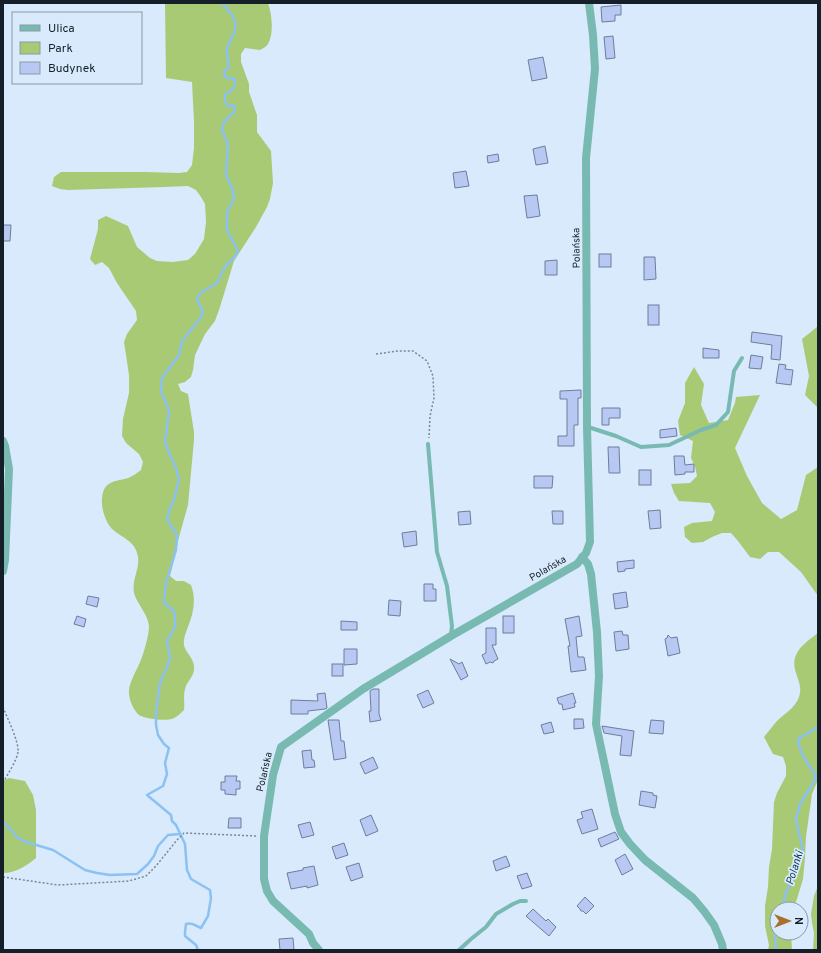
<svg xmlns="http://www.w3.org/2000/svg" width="821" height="953" font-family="Overpass,sans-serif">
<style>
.green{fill:#a9ca74}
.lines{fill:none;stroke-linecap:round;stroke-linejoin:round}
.stream{stroke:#8bc2f3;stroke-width:2.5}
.building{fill:#b7c9f2;stroke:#6f7d9c}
.path{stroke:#798896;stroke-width:1.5;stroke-dasharray:2 2;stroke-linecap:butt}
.service{stroke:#78bab2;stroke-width:4}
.minor{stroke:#78bab2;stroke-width:8}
.labels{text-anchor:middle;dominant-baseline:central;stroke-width:3.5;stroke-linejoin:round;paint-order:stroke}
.street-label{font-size:10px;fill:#141f29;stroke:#d8eafb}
.water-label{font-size:11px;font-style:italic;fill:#103959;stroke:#d8eafb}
</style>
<rect width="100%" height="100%" fill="#d8eafb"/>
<!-- green -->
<g class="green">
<path d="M165,3H268C272,14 274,34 268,44C266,47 263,48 260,50L245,48L241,54V62L249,84V92L257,115V132L271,151L273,183L270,199L267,207L256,227L234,261L220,307L215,321L205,334L195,355L193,370L191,377L185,382L178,384L181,391L188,394L194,432V440L188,505L179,537L174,560L170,576L176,581H184L191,585C196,598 194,611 189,624C187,630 183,638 184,645C185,652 194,658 194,667C195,676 187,681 185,689C183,696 185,703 184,710C180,714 177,717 172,719C165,721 145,719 139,715C134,711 129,700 129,693C128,684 137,670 140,662C144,653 149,635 149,626C148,615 139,606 135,596C130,582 140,570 138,557C136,541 122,538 112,529C105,521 101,508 102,498C104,480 115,482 128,478C133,476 137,473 141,470L143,462L139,454L126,443L122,436L123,419L129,393V375L124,342L127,334L137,320L136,311L117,283L109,268L102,262L95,265L90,259L98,229V220L106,216L128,226L137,247L150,258L157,261L173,262L188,260L195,254L204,239L206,222L205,204L201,197L196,190L188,186L164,187L68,190L60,189L52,186L54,177L61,172H146L179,173L187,172L192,165L194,148V122L192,82L166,78Z"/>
<path d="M818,320V408L805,395L809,376L802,339L817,327Z"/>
<path d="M694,367L704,384L701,405L709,423L728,420L735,403L736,397L760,395L735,448L747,476L762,503L781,519L797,510L806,475L818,467V596L801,572L779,552H768L760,559L750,557L738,541L731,533H722L712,537L703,542L692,543L685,537L684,527L692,523L712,521L715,512L710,503L679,501L674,493L671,484L690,483L697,476L695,466L691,458L693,441L680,435L678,421L685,403V383Z"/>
<path d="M818,633V780L812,794L806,837L805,858L803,879L797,899L793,909H777V933H791L792,950H768L769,945L765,926V906L768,887L769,867L772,849L774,802L777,793L786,776V766L783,757L773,754L764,737C768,732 772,727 776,722C784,714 795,708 799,697C802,688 799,682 796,673C789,653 805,643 818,633Z"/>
<path d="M9,778L25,781L33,795L36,810V858C26,866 16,873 3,873V781Z"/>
<path d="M818,886V950H813L814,933L812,923L811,914L814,896Z"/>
</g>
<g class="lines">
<!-- stream -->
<g class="stream">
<path d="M3,821L17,837L23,841L53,850L85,870L97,873L110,875L137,874L148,864L154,856L158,846L168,835L180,834"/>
<path d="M782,909L786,892L796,873L803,850L796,820L800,804L816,778C814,770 812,770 808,764C802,756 799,749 798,739L818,727"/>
<path d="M198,950L196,945L185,936V932L186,924C193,922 195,926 201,928L208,916L211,898L210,890L191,879L187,870L185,844L176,825L172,821L171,815L147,795L163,786L167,774L165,763L169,748L164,744L158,735L156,725V713L160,683L168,665L170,656L167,641L175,627V615L174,611L164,603L166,583L176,550L177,535L167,519L169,511L174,500L179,479L176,468L169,453L165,441L169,412L168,407L161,392L162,378L179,355L182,341L201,317L203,312L197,299L200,293L216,284L227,264L234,258L238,251L227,230V212L234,199L233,190L226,175L228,144L222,130L224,122L234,112L235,107L233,105L228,106L225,102V94C233,91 235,87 235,79L225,77L224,72L228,68C230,62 226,58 227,50C228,43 233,37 235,30C238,20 228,10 222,3"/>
<path d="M776,950L775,934L777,928"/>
</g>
</g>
<!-- building -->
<g class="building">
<path d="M621,5V15H615V21L602,22L601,7Z"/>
<path d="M613,36L615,58L606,59L604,37Z"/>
<path d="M543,57L547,78L532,81L528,60Z"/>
<path d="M545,146L548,163L536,165L533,149Z"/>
<path d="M498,154L499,161L488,163L487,156Z"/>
<path d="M466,171L469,186L455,188L453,173Z"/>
<path d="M537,195L540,216L527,218L524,196Z"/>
<path d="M3,225H11L10,241H3Z"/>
<rect x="599" y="254" width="12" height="13"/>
<path d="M644,257H655L656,279L644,280Z"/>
<path d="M557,260V275H545V261Z"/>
<rect x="648" y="305" width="11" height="20"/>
<path d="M752,332L782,336L780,360L771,359L772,345L751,342Z"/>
<path d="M703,348L719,350V358H703Z"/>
<path d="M751,355L763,357L761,369L749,368Z"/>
<path d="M779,364L786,365L785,369L793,370L791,385L776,383Z"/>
<path d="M581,390V398H578V425H574V446H558V436H567V399H560V391Z"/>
<path d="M602,408H620V418H609V425H602Z"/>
<path d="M676,428L677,436L660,438V430Z"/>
<path d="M608,447H619L620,473H609Z"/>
<path d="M674,456H684L685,465L694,464V472H685V474L675,475Z"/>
<rect x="639" y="470" width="12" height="15"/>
<path d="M534,476H553L552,488H534Z"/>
<path d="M660,510L661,528L650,529L648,511Z"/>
<path d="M470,511L471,524L459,525L458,512Z"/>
<path d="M552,511H563V524H553Z"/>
<path d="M416,531L417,545L404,547L402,533Z"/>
<path d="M634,560V568L625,569V571L618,572L617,562Z"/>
<path d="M424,584H433V589H436V601H424Z"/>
<path d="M626,592L628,607L615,609L613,594Z"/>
<path d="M88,596L99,598L97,607L86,604Z"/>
<path d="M389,600L401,601L400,616L388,615Z"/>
<path d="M77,616L86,619L84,627L74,624Z"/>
<rect x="503" y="616" width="11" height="17"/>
<path d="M579,616L582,636L576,637L578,657H584L586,670L571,672L568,646H570L565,619Z"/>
<path d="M341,621L357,622V630H341Z"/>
<path d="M486,628H496V645H492L498,659L494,661L493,663L490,662L486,664L482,655L486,653Z"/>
<path d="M622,631L623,635H628L629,649L616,651L614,632Z"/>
<path d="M668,635L671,638L677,637L680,653L668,656L665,639L667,638Z"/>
<path d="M344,649H357V664L344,665Z"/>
<path d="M450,659L459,664L462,662L468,676L461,680Z"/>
<rect x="332" y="664" width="11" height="12"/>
<path d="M373,689H379V714L381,720L370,722L369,711H371L370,691Z"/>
<path d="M428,690L434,703L423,708L417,695Z"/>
<path d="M325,693L327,708L325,709L308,711V714H291V700L318,701L317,694Z"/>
<path d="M573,693L576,703H574L575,707L563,710L562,704H559L557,698Z"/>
<path d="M574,719H583L584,728L574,729Z"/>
<path d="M328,720H339L341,741H344L346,758L334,760Z"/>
<path d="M651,720L664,721L663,734L649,733Z"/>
<path d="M551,722L554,732L544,734L541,725Z"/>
<path d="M602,726L634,731L631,756L620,755L622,736L604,733Z"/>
<path d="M311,750L312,760H314L315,767L304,768L302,751Z"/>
<path d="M373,757L378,768L365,774L360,763Z"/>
<path d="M225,776H237L236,781H240V789H236V795L225,794V790H221V782H225Z"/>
<path d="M641,791L653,793V795L657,796L655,808L639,805Z"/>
<path d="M592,809L598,829L582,834L577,820L583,818L581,812Z"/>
<path d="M371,815L378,831L366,836L360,820Z"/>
<path d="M229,818H241V828H228Z"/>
<path d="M310,822L314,835L302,838L298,825Z"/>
<path d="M615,832L619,839L601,847L598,839Z"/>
<path d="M344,843L348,855L336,859L332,847Z"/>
<path d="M625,854L633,869L622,875L615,860Z"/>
<path d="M506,856L510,866L496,871L493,861Z"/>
<path d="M359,863L363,877L351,881L346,867Z"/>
<path d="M314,866L318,885L307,888V886L291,889L287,873L303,870V868Z"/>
<path d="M527,873L532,886L522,889L517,876Z"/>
<path d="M585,897L594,906L586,914L583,911H581L580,909L577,906Z"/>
<path d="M533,909L546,921L548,919L556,927L549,936L526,916Z"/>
<path d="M293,938L294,950H280L279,939Z"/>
</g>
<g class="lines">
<!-- path -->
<g class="path">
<path d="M376,354L398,351H413L427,361L433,376L434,398L430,416L429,438"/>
<path d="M3,707C7,718 19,741 18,752C17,760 7,775 3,783"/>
<path d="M3,877L58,885L129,881L146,876L156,866L177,840L184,833L257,836"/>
</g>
<!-- service -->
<g class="service">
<path d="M588,427L616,436L641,447L669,445L701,430L716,425L728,412L734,371L742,358"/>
<path d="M428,444L437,552L447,586L452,626L451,635"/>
<path d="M459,950L471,939L486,927L496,914L513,904L520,901H526"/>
</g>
<!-- minor -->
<g class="minor">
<path d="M3,441L5,446L9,469L5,560L3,571"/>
<path d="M582,557L588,564L591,574L597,632L599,676L596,724L615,814L621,832L630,844L645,860L693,898L704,911L714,925L722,944L723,950"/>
<path d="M319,950L313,943L309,934L273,901L267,891L264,879V836L273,775L281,747L363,689L451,636L577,564L586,553L590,542L587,427L586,158L595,69L593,35L589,3"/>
</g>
</g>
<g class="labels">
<!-- street labels -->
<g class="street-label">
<text transform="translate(577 248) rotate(-91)">Polańska</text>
<text transform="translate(548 569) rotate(-30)">Polańska</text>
<text transform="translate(265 772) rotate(-77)">Polańska</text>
</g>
<!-- water labels -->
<g class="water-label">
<text transform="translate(795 868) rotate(-73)">Polanki</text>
</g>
</g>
<!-- border -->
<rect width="821" height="953" fill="none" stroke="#141f29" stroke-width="8"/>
<!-- legend -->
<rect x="12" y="12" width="130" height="72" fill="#d8eafb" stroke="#8a99a7"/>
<rect x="20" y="25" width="20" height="6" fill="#78bab2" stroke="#8a99a7"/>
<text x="48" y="32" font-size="12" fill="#141f29">Ulica</text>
<rect x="20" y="42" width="20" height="12" fill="#a9ca74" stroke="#8a99a7"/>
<text x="48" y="52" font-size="12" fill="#141f29">Park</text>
<rect x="20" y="62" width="20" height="12" fill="#b7c9f2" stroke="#8a99a7"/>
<text x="48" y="72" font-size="12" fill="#141f29">Budynek</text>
<!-- north arrow -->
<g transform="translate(789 921) rotate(90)"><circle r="19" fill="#d8eafb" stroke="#8a99a7"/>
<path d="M0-3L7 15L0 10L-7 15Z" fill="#a86f2e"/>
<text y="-6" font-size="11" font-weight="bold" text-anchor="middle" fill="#141f29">N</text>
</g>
</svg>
